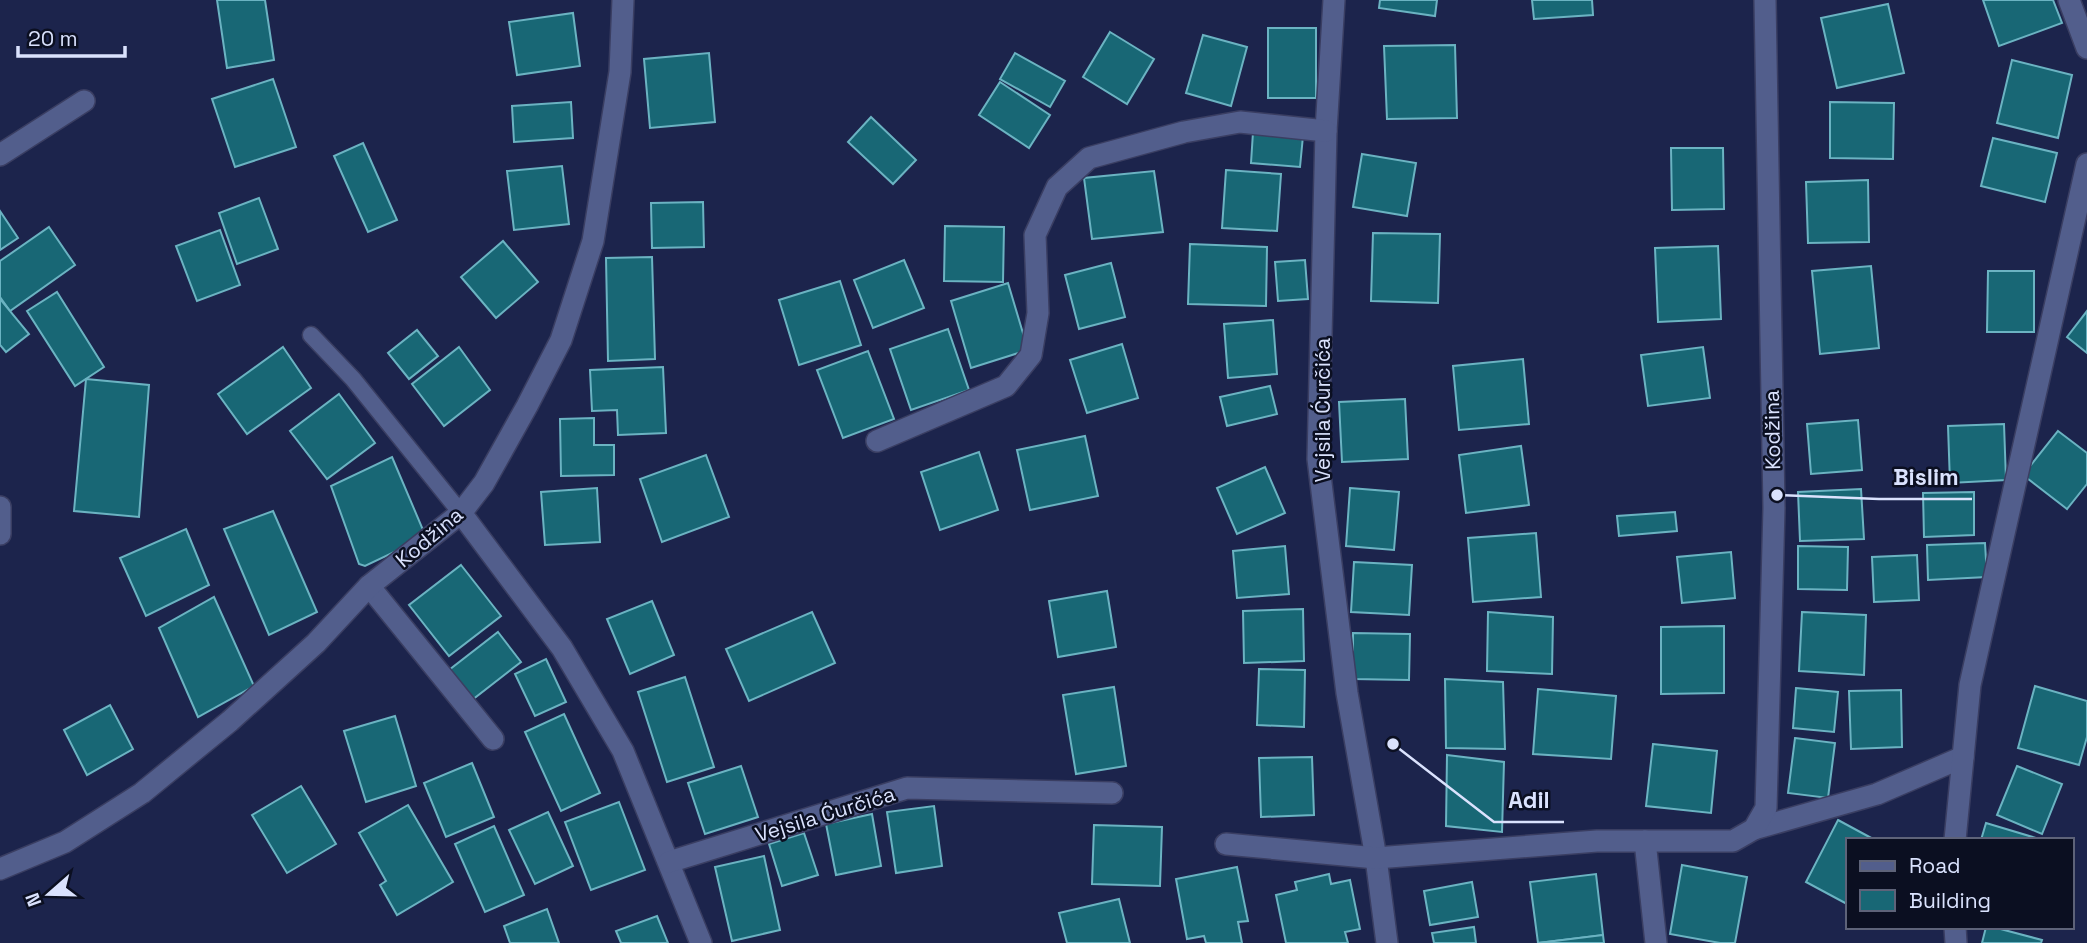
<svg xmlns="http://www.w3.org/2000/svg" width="2087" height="943" font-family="'Space Grotesk',sans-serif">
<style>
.building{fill:#186775;stroke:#6bb3c2;stroke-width:2}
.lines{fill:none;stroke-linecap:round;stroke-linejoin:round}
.service-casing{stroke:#3a3e62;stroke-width:19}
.minor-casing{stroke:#3a3e62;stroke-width:24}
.service{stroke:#525e8c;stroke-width:16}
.minor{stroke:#525e8c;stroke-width:21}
.labels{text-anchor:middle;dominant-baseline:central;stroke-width:5;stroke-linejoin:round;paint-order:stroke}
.street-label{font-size:21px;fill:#dae2fd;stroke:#0b0f21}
.leader{fill:none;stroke:#dae2fd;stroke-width:2.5}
.callout-dot{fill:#dae2fd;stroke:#0b0f21;stroke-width:2.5}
.callout-label{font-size:23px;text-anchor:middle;font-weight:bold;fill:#dae2fd;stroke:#0b0f21;stroke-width:5;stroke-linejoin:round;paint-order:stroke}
</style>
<rect width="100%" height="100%" fill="#1c244c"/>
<!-- building -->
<g class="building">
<path d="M217,0H265L274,60L227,68Z"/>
<path d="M1380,0H1437L1435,16L1379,8Z"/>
<path d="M1532,0H1592L1593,15L1534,19Z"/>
<path d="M1983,0H2053L2062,23L1999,46Z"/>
<path d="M1888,4L1904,73L1837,88L1821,18Z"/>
<path d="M573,13L580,66L517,75L509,22Z"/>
<rect x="1268" y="28" width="48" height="70"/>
<path d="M1110,32L1154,59L1127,104L1083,77Z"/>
<path d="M1203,35L1247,47L1231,106L1186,93Z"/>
<path d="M1455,45L1457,118L1387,119L1384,46Z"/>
<path d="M709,53L715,122L650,128L644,59Z"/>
<path d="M1015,53L1065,81L1050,107L1000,79Z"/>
<path d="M2012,60L2072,75L2058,138L1997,123Z"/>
<path d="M273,79L296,147L235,167L212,99Z"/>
<path d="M1000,82L1050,115L1029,148L979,115Z"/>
<path d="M571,102L573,138L514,142L512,106Z"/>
<path d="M1830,102L1894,103L1893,159L1830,158Z"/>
<path d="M871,117L916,160L893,184L848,142Z"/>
<path d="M1253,132L1303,136L1300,167L1251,163Z"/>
<path d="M1993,138L2057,153L2045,202L1981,186Z"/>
<path d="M363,143L397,220L368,232L334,156Z"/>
<path d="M1671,148H1723L1724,209L1672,210Z"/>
<path d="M1362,154L1416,163L1407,216L1353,207Z"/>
<path d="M562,166L569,224L514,230L507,171Z"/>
<path d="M1226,170L1281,174L1277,231L1222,228Z"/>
<path d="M1154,171L1163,232L1092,239L1084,178Z"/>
<path d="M1868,180L1869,242L1808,243L1806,182Z"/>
<path d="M259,198L278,249L237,264L219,213Z"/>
<path d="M703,202L704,247L652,248L651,203Z"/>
<path d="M0,211L18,238L0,250Z"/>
<path d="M945,226L1004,227L1003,282L944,281Z"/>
<path d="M49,227L75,265L10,311L0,297V261Z"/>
<path d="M220,230L240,285L197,301L176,246Z"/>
<path d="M1373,233L1440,234L1438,303L1371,301Z"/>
<path d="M503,241L538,282L496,318L461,277Z"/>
<path d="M1190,244L1267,247L1266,306L1188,304Z"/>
<path d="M1718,246L1721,319L1658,322L1655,248Z"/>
<path d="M652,257L655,359L608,361L606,258Z"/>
<path d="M904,260L924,308L873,328L854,280Z"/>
<path d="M1305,260L1308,299L1278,301L1275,262Z"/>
<path d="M1111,263L1125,317L1079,329L1065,275Z"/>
<path d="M1871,266L1879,348L1820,354L1812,271Z"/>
<path d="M1988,271H2034V332H1987Z"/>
<path d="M840,281L861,345L799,365L779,300Z"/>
<path d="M1008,283L1028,350L971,368L951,301Z"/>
<path d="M57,292L104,367L75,386L27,311Z"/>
<path d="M0,299L29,334L6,352L0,345Z"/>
<path d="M2087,311V353L2067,337Z"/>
<path d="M1273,320L1277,374L1228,378L1224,324Z"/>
<path d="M948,329L969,390L911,410L890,349Z"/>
<path d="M417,330L438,356L409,379L388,353Z"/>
<path d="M1122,344L1138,398L1087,413L1070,360Z"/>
<path d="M283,347L311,388L247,434L218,394Z"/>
<path d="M459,347L490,390L444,426L412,384Z"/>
<path d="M1703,347L1710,398L1648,406L1641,355Z"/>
<path d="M868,351L894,419L843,438L817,370Z"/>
<path d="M1523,359L1529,424L1459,430L1453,366Z"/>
<path d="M663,367L666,433L618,435L617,410L592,411L590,370Z"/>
<path d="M86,379L149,385L139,517L74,511Z"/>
<path d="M1270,386L1277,414L1227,426L1220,397Z"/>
<path d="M339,394L375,443L327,479L290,431Z"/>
<path d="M1405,399L1408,459L1342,462L1339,402Z"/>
<path d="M594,418V445H614V475L561,476L560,419Z"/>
<path d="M1858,420L1862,470L1811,474L1807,424Z"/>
<path d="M2004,424L2006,480L1950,483L1948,426Z"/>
<path d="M2058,431L2087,453V484L2067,509L2023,475Z"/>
<path d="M1085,436L1098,496L1030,510L1017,450Z"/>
<path d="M1521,446L1529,505L1466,513L1459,455Z"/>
<path d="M979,452L998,510L940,530L921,472Z"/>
<path d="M706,455L729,517L662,542L640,479Z"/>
<path d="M392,457L426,537L365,566L359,564L331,486Z"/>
<path d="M1265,467L1285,513L1237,534L1217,488Z"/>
<path d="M597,488L600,542L545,545L541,492Z"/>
<path d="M1350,488L1399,492L1394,550L1346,546Z"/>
<path d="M1861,489L1864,539L1800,541L1798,492Z"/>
<path d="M1974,492V535L1924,537L1923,493Z"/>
<path d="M273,511L317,612L269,635L224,529Z"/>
<path d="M1675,512L1677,531L1619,536L1617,516Z"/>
<path d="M186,529L209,585L146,616L120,558Z"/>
<path d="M1536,533L1541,597L1473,602L1468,538Z"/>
<path d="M1985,543L1987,577L1928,580L1927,545Z"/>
<path d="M1285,546L1289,594L1237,598L1233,551Z"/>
<path d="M1798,546L1848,547L1847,590L1798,589Z"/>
<path d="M1731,552L1735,598L1682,603L1677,557Z"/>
<path d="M1917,555L1919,600L1874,602L1872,557Z"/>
<path d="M1354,562L1412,565L1409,615L1351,612Z"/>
<path d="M461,565L501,616L449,656L409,605Z"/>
<path d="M1107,591L1116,647L1058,657L1049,601Z"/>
<path d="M214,597L254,686L198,717L159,628Z"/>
<path d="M652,601L674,655L630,674L607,619Z"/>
<path d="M1303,609L1304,661L1244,663L1243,611Z"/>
<path d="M812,612L835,663L749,701L726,649Z"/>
<path d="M1488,612L1553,617L1552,674L1487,671Z"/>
<path d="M1802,612L1866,615L1864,675L1799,671Z"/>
<path d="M1724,626V693L1661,694V627Z"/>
<path d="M498,632L521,662L472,700L449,670Z"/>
<path d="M1353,633L1410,634L1409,680L1353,679Z"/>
<path d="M546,659L566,702L535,716L515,674Z"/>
<path d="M1259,669L1305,670L1304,727L1257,725Z"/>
<path d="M685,677L714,767L667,782L638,692Z"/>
<path d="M1445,679L1503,682L1505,749L1446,748Z"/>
<path d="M2035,686L2087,701V737L2079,765L2018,748Z"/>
<path d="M1114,687L1126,766L1076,774L1063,695Z"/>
<path d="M1796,688L1838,692L1834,732L1793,728Z"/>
<path d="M1538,689L1616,696L1611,759L1533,754Z"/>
<path d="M1901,690L1902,747L1851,749L1849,691Z"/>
<path d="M110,705L133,749L87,775L64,730Z"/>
<path d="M564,714L600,793L561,811L525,732Z"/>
<path d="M395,716L416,786L366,802L344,731Z"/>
<path d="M1795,738L1835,743L1828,798L1788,793Z"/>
<path d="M1653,744L1717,751L1711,813L1646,806Z"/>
<path d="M1447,755L1504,762L1502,832L1446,826Z"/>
<path d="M1312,757L1314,815L1261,817L1259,758Z"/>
<path d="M472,763L494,817L446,837L424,783Z"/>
<path d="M741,766L758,817L705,834L688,783Z"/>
<path d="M2017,766L2062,784L2042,834L1997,815Z"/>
<path d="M301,786L336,844L287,873L252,815Z"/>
<path d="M619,802L645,870L591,890L565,822Z"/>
<path d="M408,805L453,882L397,915L380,885L386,881L359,833Z"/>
<path d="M934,806L942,866L896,873L887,812Z"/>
<path d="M548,812L573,866L535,884L509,830Z"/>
<path d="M872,814L881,866L836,875L826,824Z"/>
<path d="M1838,820L1875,840H1847V904L1806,882Z"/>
<path d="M1986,823L2036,838V840H1981Z"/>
<path d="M1094,825L1162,827L1160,886L1092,884Z"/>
<path d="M494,826L524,895L485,912L455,844Z"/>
<path d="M804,833L818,875L782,886L769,844Z"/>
<path d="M764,856L780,930L732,941L715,867Z"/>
<path d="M1682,865L1747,877L1735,943H1720L1670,934Z"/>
<path d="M1237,867L1248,921L1238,922L1242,943H1206L1204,936L1187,939L1176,879Z"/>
<path d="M1329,874L1331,884L1350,880L1360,929L1345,932L1348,943H1286L1276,895L1297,890L1295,882Z"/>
<path d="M1596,874L1603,935L1538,943L1530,882Z"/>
<path d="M1472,882L1478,917L1430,925L1424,891Z"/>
<path d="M1119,899L1130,943H1067L1059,913Z"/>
<path d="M547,909L559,943H510L504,926Z"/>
<path d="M657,916L668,943H621L616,931Z"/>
<path d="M1474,927L1476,943H1434L1432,933Z"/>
<path d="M1986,927H1993L2042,940L2041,943H1982Z"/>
<path d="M1603,935L1604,943H1538Z"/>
</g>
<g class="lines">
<!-- service casing -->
<g class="service-casing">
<path id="service" d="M311,335L353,379L461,513"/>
</g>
<!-- minor casing -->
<g class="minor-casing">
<g id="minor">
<path d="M1334,0L1326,131L1318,459L1347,693L1376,858L1387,943"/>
<path d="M2069,0L2087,48"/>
<path d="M0,155L84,101"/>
<path d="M877,441L1006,386L1031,355L1038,313L1035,235L1057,187L1089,158L1184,132L1240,122L1326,131"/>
<path d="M0,507V534"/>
<path d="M461,513L562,648L623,751L701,943"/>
<path d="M369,586L493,739"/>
<path d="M1754,829L1877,794L1963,757"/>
<path d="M1955,840L1970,685L2087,164"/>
<path d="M1645,841L1656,943"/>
<path d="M1226,844L1376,858L1597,841H1733L1754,829L1766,808L1774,508L1765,0"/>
<path d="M669,862L907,788L1112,793"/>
<path d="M0,869L65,842L142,793L230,721L316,643L369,586L461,513L484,483L527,406L561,340L593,241L620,72L623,0"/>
<path d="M1955,927L1956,943"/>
</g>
</g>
<!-- service -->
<use href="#service" class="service"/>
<!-- minor -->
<use href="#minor" class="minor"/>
</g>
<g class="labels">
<!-- street labels -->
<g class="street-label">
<text transform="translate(1322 410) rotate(-90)">Vejsila Ćurčića</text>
<text transform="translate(1772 430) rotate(-91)">Kodžina</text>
<text transform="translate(429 537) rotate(-40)">Kodžina</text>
<text transform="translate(825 814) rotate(-17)">Vejsila Ćurčića</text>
</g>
</g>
<!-- callouts -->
<path class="leader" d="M1777 495L1879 499H1972M1393 744L1494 822H1564"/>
<g class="callout-dot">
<circle cx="1777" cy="495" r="7"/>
<circle cx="1393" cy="744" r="7"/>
</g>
<g class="callout-label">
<text x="1926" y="485">Bislim</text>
<text x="1529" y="808">Adil</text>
</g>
<!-- legend -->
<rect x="1846" y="838" width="228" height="91" fill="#0b0f21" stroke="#5e6379" stroke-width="2"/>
<rect x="1860" y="861" width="35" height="10" fill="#525e8c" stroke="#5e6379" stroke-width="2"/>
<text x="1909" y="873" font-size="21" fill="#dae2fd">Road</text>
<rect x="1860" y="890" width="35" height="21" fill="#186775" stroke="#5e6379" stroke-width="2"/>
<text x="1909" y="908" font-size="21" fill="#dae2fd">Building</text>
<!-- north arrow -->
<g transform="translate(49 894) rotate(250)" stroke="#0b0f21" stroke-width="5" paint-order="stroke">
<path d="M0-5L12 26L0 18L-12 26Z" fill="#dae2fd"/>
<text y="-10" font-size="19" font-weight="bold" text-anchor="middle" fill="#dae2fd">N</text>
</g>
<!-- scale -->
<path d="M18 46v10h107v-10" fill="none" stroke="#dae2fd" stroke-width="3.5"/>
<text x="28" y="46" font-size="21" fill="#dae2fd" stroke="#0b0f21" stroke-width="5" paint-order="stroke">20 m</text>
</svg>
